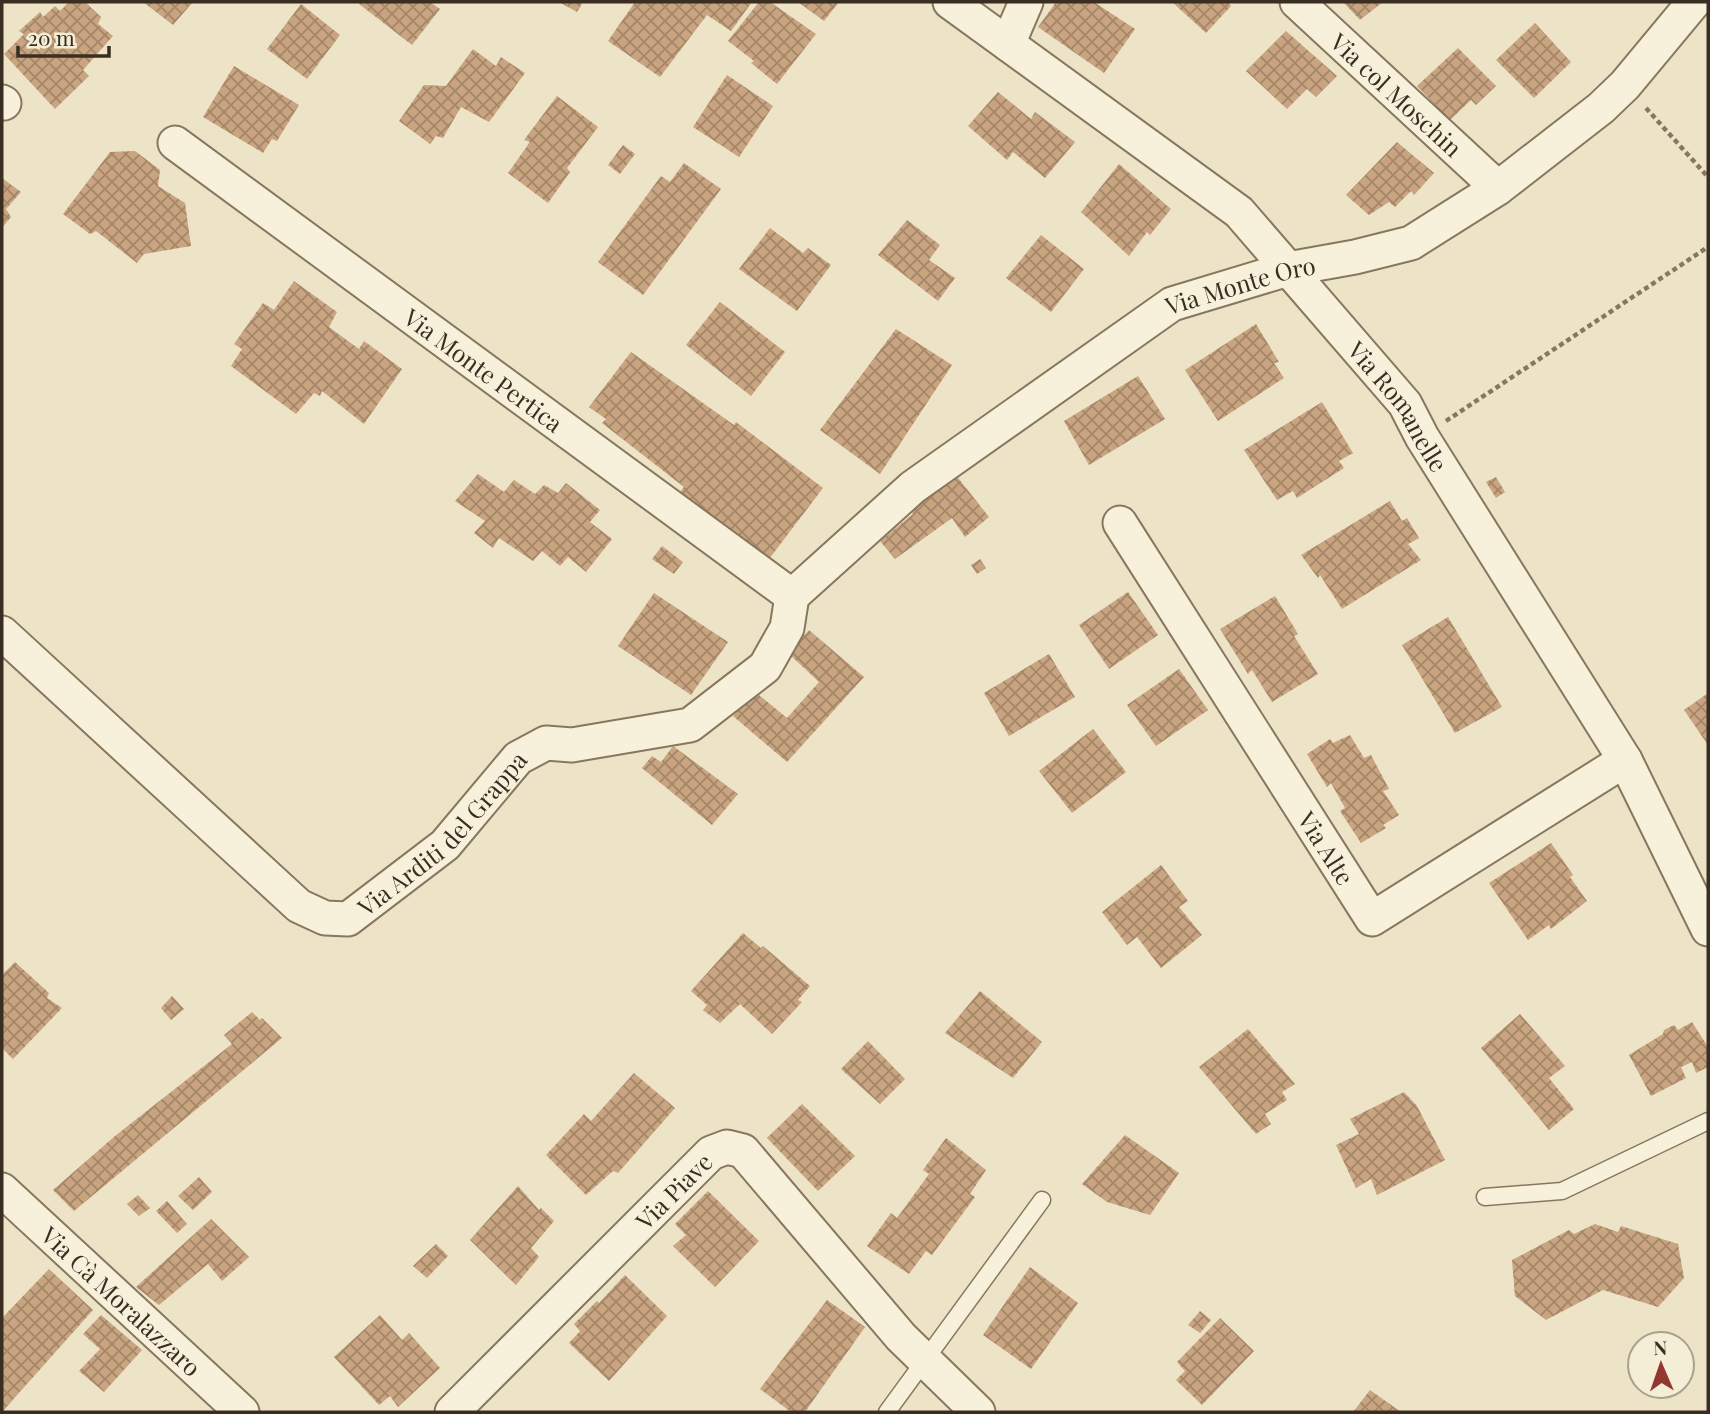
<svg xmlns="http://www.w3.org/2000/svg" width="1710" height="1414" font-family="'Playfair Display',serif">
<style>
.building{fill:url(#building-cross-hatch)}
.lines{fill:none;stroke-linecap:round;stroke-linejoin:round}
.lane-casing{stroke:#88775e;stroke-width:19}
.street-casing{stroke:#88775e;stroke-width:37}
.path{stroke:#88775e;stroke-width:4.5;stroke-dasharray:5 3.5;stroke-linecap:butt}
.lane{stroke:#f7f1db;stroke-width:16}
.street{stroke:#f7f1db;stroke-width:33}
.labels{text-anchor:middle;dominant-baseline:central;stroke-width:6;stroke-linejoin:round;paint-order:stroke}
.street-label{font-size:24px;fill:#392e21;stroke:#f4eed7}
</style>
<defs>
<pattern id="building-cross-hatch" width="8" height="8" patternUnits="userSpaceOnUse" patternTransform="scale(1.75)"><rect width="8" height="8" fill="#c9a480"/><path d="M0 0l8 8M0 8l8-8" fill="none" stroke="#a48668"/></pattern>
</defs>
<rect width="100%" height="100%" fill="#ede4c8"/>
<!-- building -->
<g class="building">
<path d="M69,2H85L101,17L98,24L113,36L83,70L89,76L55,109L4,54L24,34L19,31L40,12L43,17L55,6L60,11Z"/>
<path d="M143,2H193L173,25Z"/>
<path d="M361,2H430L440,9L412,45L359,4Z"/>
<path d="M559,2H583L577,12Z"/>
<path d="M635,2H752L731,31L707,15L660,77L608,41Z"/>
<path d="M759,2H770L816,34L777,84L751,63L754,61L728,41Z"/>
<path d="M798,2H839L824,21Z"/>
<path d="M1056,2H1094L1135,29L1104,73L1038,27Z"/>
<path d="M1172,2H1230L1229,3L1231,6L1206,33Z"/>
<path d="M1343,2H1383L1360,20Z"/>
<path d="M301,4L340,35L307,79L267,49Z"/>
<path d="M1535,23L1571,62L1534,98L1496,60Z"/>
<path d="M1286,31L1337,76L1316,97L1307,89L1287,109L1246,71Z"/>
<path d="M1458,48L1496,86L1476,105L1471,100L1450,120L1417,86Z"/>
<path d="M473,49L496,66L501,57L525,73L489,122L461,107L443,138L436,136L430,144L399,121L424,85L446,86Z"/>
<path d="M234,66L299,105L277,141L272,139L263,153L203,117Z"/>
<path d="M727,75L773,106L739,157L693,127Z"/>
<path d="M998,92L1031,119L1035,112L1075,142L1045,178L1013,152L1007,160L968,126Z"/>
<path d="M557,96L598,127L567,168L570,172L548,203L508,173L530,142L524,140Z"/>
<path d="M1397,142L1434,173L1414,195L1411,191L1395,207L1389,202L1369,215L1346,195Z"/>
<path d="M623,145L635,154L620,174L608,165Z"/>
<path d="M135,151L160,170L158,186L185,203L191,246L144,254L137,263L96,231L90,234L63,214L110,152Z"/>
<path d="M684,163L721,189L643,295L598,262L661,176L670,182Z"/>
<path d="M1119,164L1171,209L1150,235L1147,232L1129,256L1081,212Z"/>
<path d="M2,178L21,192L6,209L11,217L2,228Z"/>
<path d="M907,220L940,245L929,260L955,278L938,301L878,255Z"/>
<path d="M770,228L803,253L808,248L831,265L797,311L739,269Z"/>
<path d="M1041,235L1084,269L1051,312L1006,278Z"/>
<path d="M294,281L337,312L329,327L359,349L364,341L402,369L364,424L322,391L320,396L314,393L296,414L231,366L242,349L234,344L263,303L274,310Z"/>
<path d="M720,302L785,352L751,396L686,345Z"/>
<path d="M1256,324L1279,362L1274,363L1284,378L1218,421L1185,370Z"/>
<path d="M896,329L952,365L880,474L820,430Z"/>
<path d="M631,352L734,425L736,422L823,488L763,567L674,500L684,487L602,423L606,419L589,407Z"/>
<path d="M1138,376L1165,419L1089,465L1064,421Z"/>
<path d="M1322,402L1353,453L1339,461L1344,468L1297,498L1293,491L1277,500L1244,450Z"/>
<path d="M478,474L504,492L514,480L535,494L544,485L558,493L566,483L600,510L590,522L612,539L586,572L568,557L560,566L542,551L533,561L499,538L493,548L474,533L485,521L455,501Z"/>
<path d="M955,474L989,517L965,537L952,518L895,559L880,541L913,514L908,508Z"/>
<path d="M1496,477L1505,492L1496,498L1486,482Z"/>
<path d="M1390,501L1402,521L1407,518L1419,538L1408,544L1421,560L1342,609L1320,575L1318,578L1301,555Z"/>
<path d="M662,546L683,562L674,574L652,559Z"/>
<path d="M980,559L986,568L977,574L971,565Z"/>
<path d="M1128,592L1158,635L1109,669L1079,625Z"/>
<path d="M654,593L728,642L691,695L618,646Z"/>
<path d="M1275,596L1298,634L1294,636L1318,674L1272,702L1252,670L1248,674L1220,629Z"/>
<path d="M1448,617L1502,707L1455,733L1402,645Z"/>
<path d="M809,630L864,677L787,762L733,716L754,691L787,718L819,682L788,653Z"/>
<path d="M1049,654L1075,697L1009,736L984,693Z"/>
<path d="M1179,669L1208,710L1156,746L1127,705Z"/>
<path d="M1708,693V745L1684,710Z"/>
<path d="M1093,729L1126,772L1072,813L1039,771Z"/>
<path d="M1350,735L1364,758L1371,755L1389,789L1383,791L1399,815L1383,825L1386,828L1361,843L1340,811L1345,808L1331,783L1327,787L1307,754L1330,739L1333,743Z"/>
<path d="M673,746L738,794L712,825L642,768L652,756L661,762Z"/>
<path d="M1551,843L1573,875L1570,877L1587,901L1551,929L1549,925L1528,940L1489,883Z"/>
<path d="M1161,865L1188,901L1179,907L1202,935L1161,968L1137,937L1127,945L1102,912Z"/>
<path d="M743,933L761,948L763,946L810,986L798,1000L802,1002L772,1034L740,1004L720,1023L703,1010L707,1005L691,991Z"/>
<path d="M15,962L49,993L47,998L62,1008L13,1059L2,1048V975Z"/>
<path d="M980,991L1042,1042L1013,1078L945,1033Z"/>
<path d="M172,996L184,1009L171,1020L161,1008Z"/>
<path d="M252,1012L260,1020L262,1018L282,1038L74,1211L53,1190L115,1136L232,1044L224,1035Z"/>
<path d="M1520,1014L1565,1066L1549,1078L1574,1109L1549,1130L1481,1048Z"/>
<path d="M1692,1022L1708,1047V1067L1696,1073L1692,1062L1681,1067L1686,1078L1651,1096L1629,1055L1663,1034L1664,1030L1674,1025L1678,1030Z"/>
<path d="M1248,1029L1295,1084L1282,1092L1287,1100L1265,1114L1271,1124L1256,1134L1199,1067Z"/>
<path d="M868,1041L905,1079L880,1104L841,1069Z"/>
<path d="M634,1073L675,1108L618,1173L613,1171L586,1195L546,1155L584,1114L591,1121Z"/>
<path d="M1404,1092L1417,1106L1445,1160L1377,1195L1371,1179L1356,1188L1336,1145L1359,1134L1350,1119Z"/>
<path d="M802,1104L855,1156L818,1191L767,1138Z"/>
<path d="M1125,1135L1179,1173L1150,1215L1107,1202L1082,1184Z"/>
<path d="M946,1138L986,1170L970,1194L975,1197L932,1255L926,1251L909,1274L867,1246L891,1213L897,1218L929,1174L923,1170Z"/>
<path d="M199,1177L212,1192L193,1210L178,1196Z"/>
<path d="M518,1186L539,1210L541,1208L554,1221L531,1248L539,1257L516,1285L470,1240Z"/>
<path d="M708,1191L759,1241L715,1287L673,1246L686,1235L675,1224Z"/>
<path d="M138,1195L150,1208L139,1216L127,1204Z"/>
<path d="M167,1201L187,1224L177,1233L156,1211Z"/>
<path d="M211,1219L249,1257L222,1281L208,1264L159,1305L136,1287Z"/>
<path d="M1595,1224L1618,1232L1621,1226L1678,1244L1684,1278L1658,1307L1603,1290L1546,1320L1515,1296L1512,1260L1569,1230L1574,1234Z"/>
<path d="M436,1244L448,1256L427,1278L413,1266Z"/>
<path d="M1030,1267L1078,1303L1031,1369L983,1335Z"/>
<path d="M49,1269L93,1310L2,1412V1318Z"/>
<path d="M625,1275L667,1316L609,1381L569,1343L580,1331L574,1324L597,1301L599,1303Z"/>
<path d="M827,1300L865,1327L805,1412H791L760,1389Z"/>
<path d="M1200,1311L1211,1320L1200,1333L1188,1325Z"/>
<path d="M101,1315L142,1350L104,1392L79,1371L100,1349L83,1334Z"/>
<path d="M380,1315L402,1340L409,1333L440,1368L398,1407L390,1396L379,1405L334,1357Z"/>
<path d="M1220,1318L1254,1351L1202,1405L1176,1380L1185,1371L1177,1362Z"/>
<path d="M1370,1390L1401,1412H1353Z"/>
</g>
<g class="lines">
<!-- lane casing -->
<g class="lane-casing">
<g id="lane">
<path d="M1485,1197L1562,1191L1708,1121"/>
<path d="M887,1412L1042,1200"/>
</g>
</g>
<!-- street casing -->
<g class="street-casing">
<g id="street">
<path id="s1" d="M950,2L1239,212L1405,404L1422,437L1625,760L1708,929"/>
<path id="s2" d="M1297,2L1498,188"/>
<path d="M1008,44L1026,2"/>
<path d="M2,102L4,103"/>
<path id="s3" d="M175,143L792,596"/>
<path id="s4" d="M1120,523L1372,919L1625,760"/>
<path id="s5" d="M792,596L913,487L1172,304L1288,269L1355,257L1411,243L1498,188L1601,108L1625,85L1694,2"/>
<path id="s6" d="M2,633L299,906L325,918L348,919L445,845L518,758L546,743L572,745L690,725L765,667L787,628L792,596"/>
<path id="s7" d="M2,1190L242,1412"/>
<path id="s8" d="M452,1412L711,1153L727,1147L743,1151L901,1337L978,1412"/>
</g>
</g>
<!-- path -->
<g class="path">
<path d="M1646,108L1708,177"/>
<path d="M1446,421L1708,247"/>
</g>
<!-- lane -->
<use href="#lane" class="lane"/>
<!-- street -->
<use href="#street" class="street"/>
</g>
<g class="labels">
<!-- street labels -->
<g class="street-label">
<text stroke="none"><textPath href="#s2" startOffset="136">Via col Moschin</textPath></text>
<text stroke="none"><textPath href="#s5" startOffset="551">Via Monte Oro</textPath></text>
<text stroke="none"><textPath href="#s3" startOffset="383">Via Monte Pertica</textPath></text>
<text stroke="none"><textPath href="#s1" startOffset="609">Via Romanelle</textPath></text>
<text stroke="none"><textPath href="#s6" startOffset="583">Via Arditi del Grappa</textPath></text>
<text stroke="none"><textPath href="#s4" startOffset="385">Via Alte</textPath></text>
<text stroke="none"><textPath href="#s8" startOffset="313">Via Piave</textPath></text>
<text stroke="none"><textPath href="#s7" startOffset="163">Via Cà Moralazzaro</textPath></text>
</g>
</g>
<!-- border -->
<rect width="1710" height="1414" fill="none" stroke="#392e21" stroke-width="7"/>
<!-- north arrow -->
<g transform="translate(1661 1365) rotate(358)"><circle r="33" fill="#f4eed7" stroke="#a9a18e" stroke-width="2"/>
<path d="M0-5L12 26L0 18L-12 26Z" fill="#943731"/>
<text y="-10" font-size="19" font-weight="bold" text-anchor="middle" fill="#392e21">N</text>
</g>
<!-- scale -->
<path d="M18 46v10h91v-10" fill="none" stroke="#392e21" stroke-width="3.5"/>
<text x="28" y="46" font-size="21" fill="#392e21" stroke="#f4eed7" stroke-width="5" paint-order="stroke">20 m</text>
</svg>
